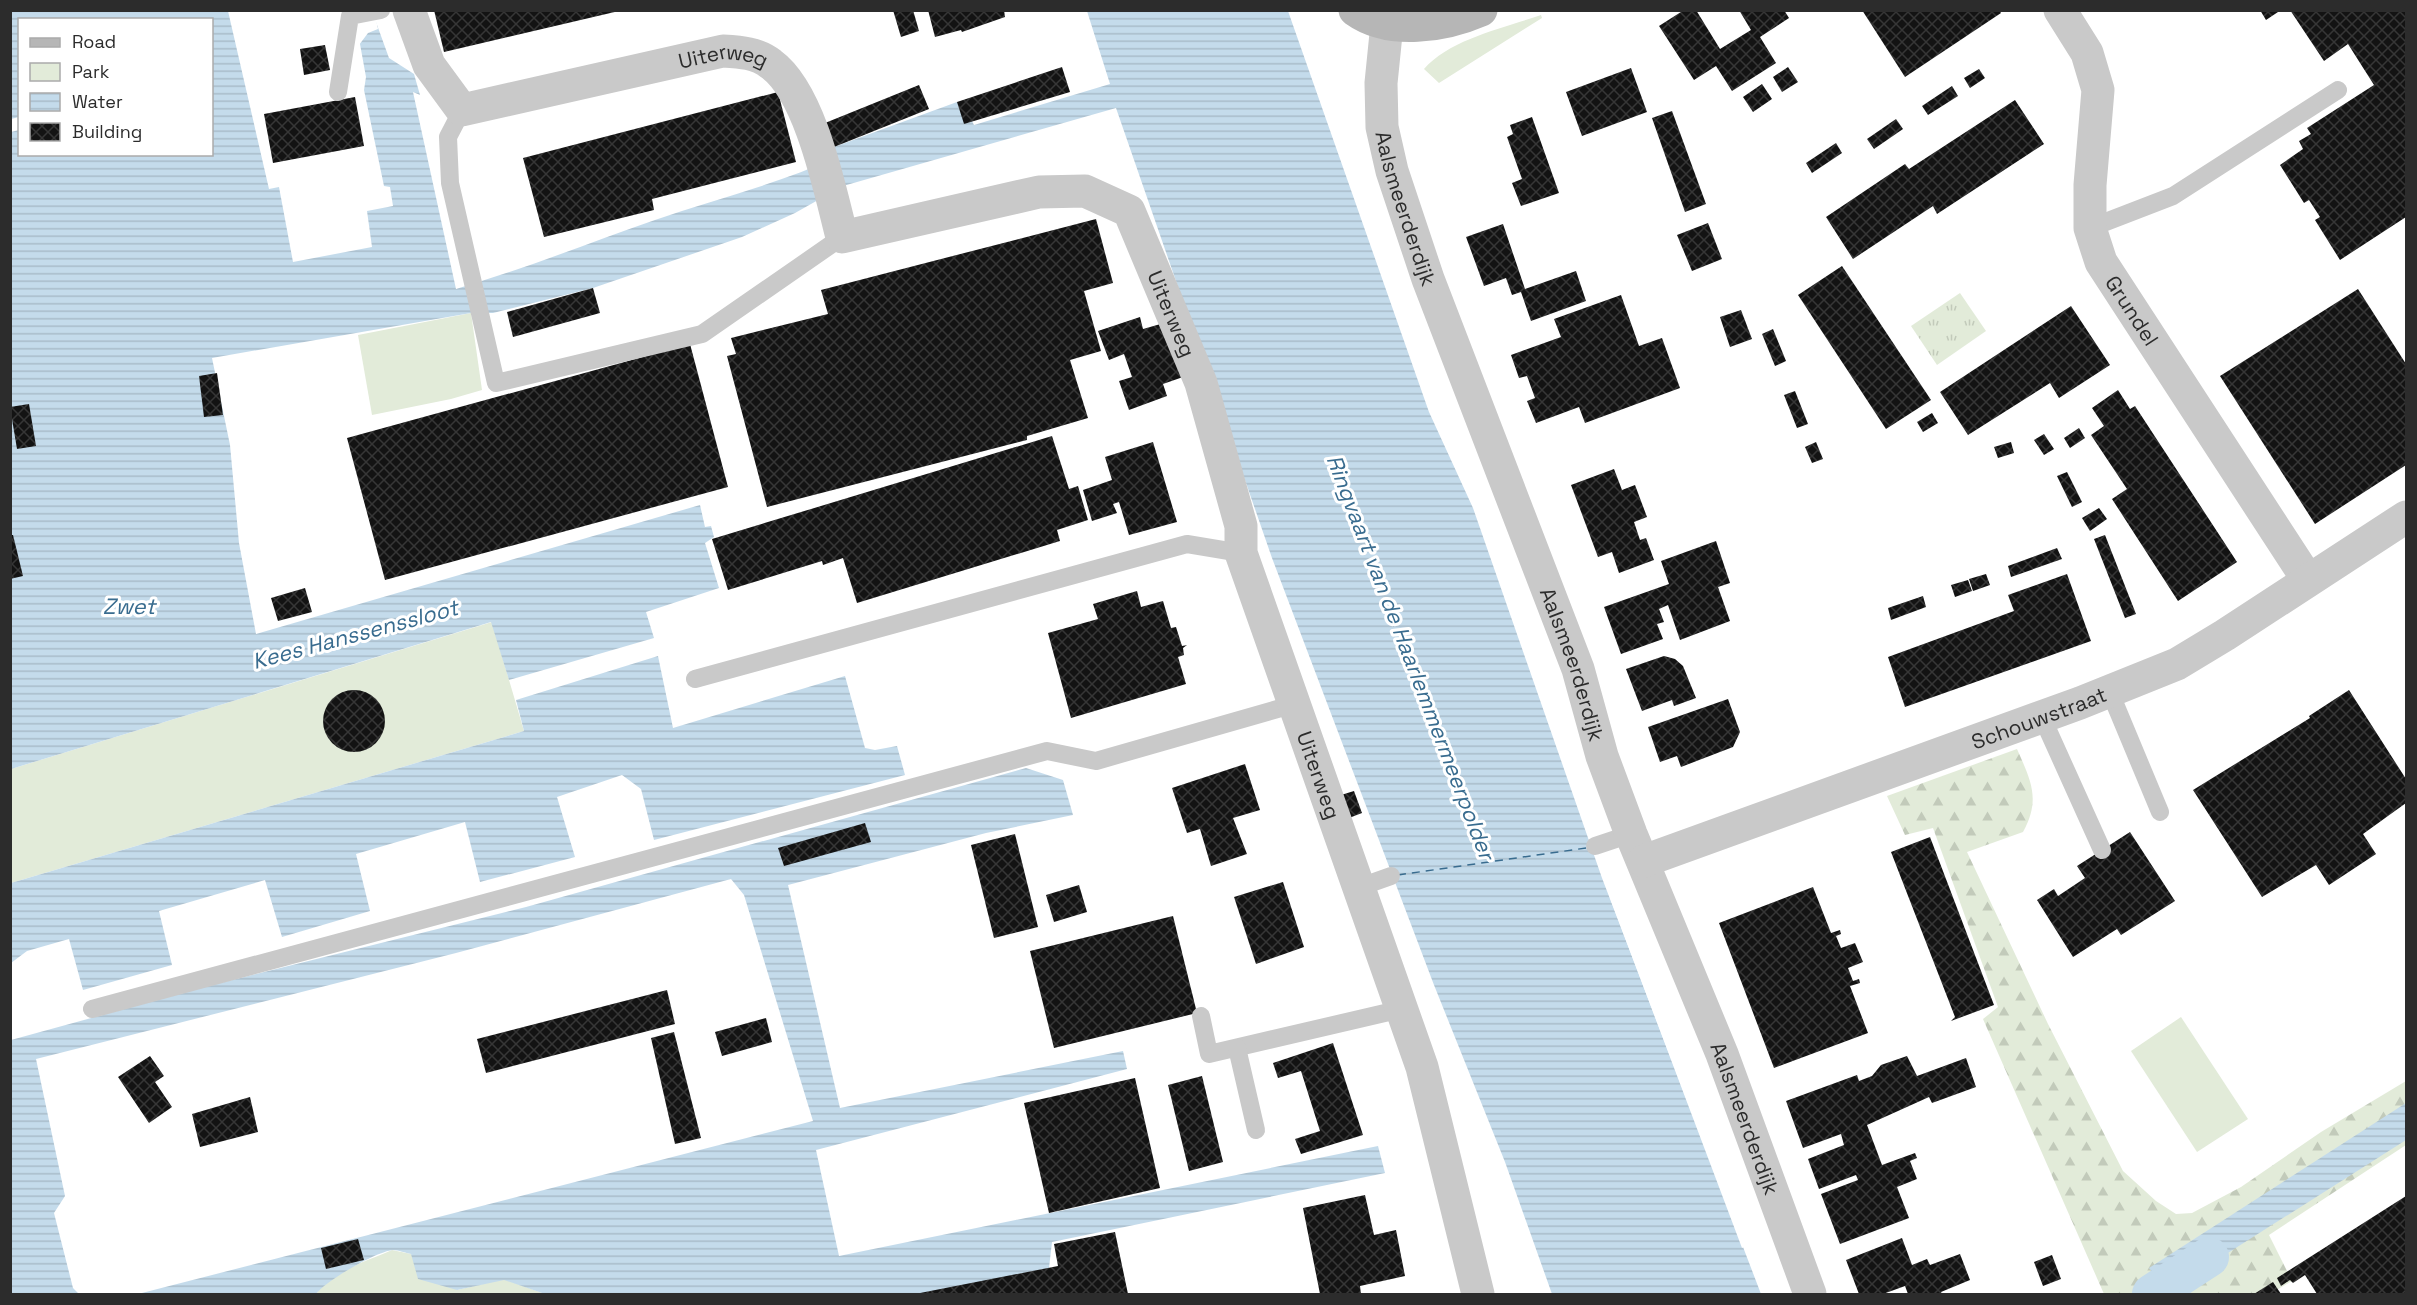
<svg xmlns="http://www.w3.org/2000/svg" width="2417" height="1305" font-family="'Space Grotesk',sans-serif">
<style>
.green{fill:#e2ebd9}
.forest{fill:url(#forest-firs)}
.park{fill:url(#park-tufts)}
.water{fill:url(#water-rules)}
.pier{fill:#fff}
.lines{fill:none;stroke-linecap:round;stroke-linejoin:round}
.canal{stroke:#c4dbeb;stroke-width:40}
.ferry{stroke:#396c8f;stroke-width:1.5;stroke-dasharray:8 6;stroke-linecap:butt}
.building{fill:url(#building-cross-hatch)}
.lane{stroke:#c9c9c9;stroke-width:18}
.street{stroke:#c9c9c9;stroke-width:33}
.secondary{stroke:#b6b6b6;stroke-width:33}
.labels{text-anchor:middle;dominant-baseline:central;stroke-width:6;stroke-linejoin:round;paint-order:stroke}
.street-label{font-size:21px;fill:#2c2c2c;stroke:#fff}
.water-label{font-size:22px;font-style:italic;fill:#396c8f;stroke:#fff}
</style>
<defs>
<pattern id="forest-firs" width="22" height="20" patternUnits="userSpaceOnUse" patternTransform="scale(1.5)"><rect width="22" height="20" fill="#e2ebd9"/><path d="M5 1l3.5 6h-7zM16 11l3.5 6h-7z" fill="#c2caba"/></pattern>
<pattern id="park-tufts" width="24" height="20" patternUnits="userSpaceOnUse" patternTransform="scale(1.5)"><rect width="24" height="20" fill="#e2ebd9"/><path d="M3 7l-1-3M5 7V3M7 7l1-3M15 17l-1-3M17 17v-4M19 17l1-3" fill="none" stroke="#c2caba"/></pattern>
<pattern id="water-rules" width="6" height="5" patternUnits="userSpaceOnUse" patternTransform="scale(1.5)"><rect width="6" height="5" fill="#c4dbeb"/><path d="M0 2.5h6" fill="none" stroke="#a9bcca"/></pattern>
<pattern id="building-cross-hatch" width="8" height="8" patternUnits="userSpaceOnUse" patternTransform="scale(1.5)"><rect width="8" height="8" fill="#131313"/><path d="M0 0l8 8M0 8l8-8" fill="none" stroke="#363636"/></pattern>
</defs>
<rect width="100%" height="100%" fill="#fff"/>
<!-- green -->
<g class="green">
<path d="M1541,15L1542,18L1439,83L1424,69C1450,39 1504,28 1541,15Z"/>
<path d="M471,313L482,390L451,399L372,415L358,335Z"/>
<path d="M492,622L524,731L11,883V769Z"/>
<path d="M2181,1017L2248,1119L2197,1152L2131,1051Z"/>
<path d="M392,1250L411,1254L457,1290L504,1279L545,1294H316C331,1271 368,1261 392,1250Z"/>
</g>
<!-- forest -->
<path class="forest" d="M2017,749C2031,781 2041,799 2023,832L1967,852L2048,1024L2123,1171L2156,1201L2176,1214L2192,1213L2241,1187L2321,1132L2406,1081V1145L2269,1235L2292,1281L2270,1294H2104L1983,1019L1998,1007L1933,828L1905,835L1887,796Z"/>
<!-- park -->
<path class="park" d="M1960,293L1986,331L1937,365L1911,326Z"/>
<!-- water -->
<g class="water">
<path d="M11,11H228L269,189L279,187L293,262L372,247L367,211L393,206L390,187L384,186L364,90L366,77L354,11H372L389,58L414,74L420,95L413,92L456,289C524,269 589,243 655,220C715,199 779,184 837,157L834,147L957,102L966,109L974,125L1110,84L1087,11H1288L1429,412L1473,508L1602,878L1761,1294H1552L1505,1162L1434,985L1272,558L1116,108L843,186L795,213L742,237L593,288L493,313H471L212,358L230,445L239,543L256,634L700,505L705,527L711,526L714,537L705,543L719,588L646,612L654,638L509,680L491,622L11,769V132L19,130L20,154H212V20H20L19,117L11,119Z"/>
<path d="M658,656L673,728L845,676L865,748L875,750L897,746L905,775L654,840L641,789L622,775L557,797L575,857L480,882L465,822L356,854L370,911L282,937L265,880L159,911L172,965L83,990L69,939L27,951L11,963V883L524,731L516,700Z"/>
<path d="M1026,768L1063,780L1073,815L986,833L788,885L840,1108L1123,1051L1127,1069L816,1150L839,1256L1378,1146L1385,1173L1052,1242L1049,1268L919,1294H545L504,1280L457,1290L418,1279L411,1254C406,1253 398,1250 393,1250C377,1251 324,1282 316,1294H138L813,1121L744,895L731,879L456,953L36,1059L65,1196L54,1213L73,1288L79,1294H11V1040L208,986L526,907Z"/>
<path d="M2406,1103V1140L2168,1291L2149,1268Z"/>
</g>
<!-- pier -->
<g class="pier">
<path d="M352,11H374L378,29L368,33L359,45Z"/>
<path d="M1613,897L1704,1139L1746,1246L1742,1248L1610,898Z"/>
</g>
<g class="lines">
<!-- canal -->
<path class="canal" d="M2152,1294L2209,1257"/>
<!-- ferry -->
<path class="ferry" d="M1398,875L1586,848"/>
</g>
<!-- building -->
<g class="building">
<path d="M434,10H619V11L444,52Z"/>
<path d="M893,10H913L919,31L901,37Z"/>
<path d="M928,10H1004L1005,17L962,32L961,30L935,37Z"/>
<path d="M1684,10H1696L1720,49L1751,30L1739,10H1784L1789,18L1760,37L1776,63L1732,91L1716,66L1694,80L1659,26Z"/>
<path d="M1862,10H1999L2001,13L1905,77Z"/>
<path d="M2260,10H2281L2266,20Z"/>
<path d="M2290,10H2406V217L2340,260L2315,220L2320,217L2309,200L2304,203L2280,165L2303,149L2299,141L2311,134L2307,128L2374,85L2348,44L2324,61Z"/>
<path d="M325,45L330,70L304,75L300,49Z"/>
<path d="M1062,67L1070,92L964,124L957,102Z"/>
<path d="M1788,67L1798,82L1782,92L1773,77Z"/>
<path d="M1631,68L1647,112L1582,136L1566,92Z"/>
<path d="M1979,69L1985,78L1970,88L1964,78Z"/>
<path d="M1762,84L1772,99L1753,112L1743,97Z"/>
<path d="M919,85L929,109L834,147L825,123Z"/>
<path d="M1952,86L1958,96L1928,115L1922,106Z"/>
<path d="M778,92L796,162L652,199L654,210L544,237L523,158Z"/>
<path d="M355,97L364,146L273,163L264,114Z"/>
<path d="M2015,100L2044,144L1937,214L1933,206L1853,259L1826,217L1905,164L1909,169Z"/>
<path d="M1672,111L1706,204L1685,212L1652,118Z"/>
<path d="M1532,117L1559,193L1521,206L1512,183L1522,179L1507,137L1513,134L1510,125Z"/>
<path d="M1896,119L1903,129L1874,149L1867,139Z"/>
<path d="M1836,143L1842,153L1812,173L1806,163Z"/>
<path d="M1096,219L1113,283L1084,291L1101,351L1070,360L1088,418L1027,436V440L767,507L727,356L736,354L731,338L828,314L821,290Z"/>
<path d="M1708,223L1722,259L1692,271L1677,235Z"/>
<path d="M1503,224L1525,289L1576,271L1586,301L1531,321L1521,292L1512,295L1506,278L1484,286L1466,237Z"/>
<path d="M1842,266L1931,400L1886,429L1798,295Z"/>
<path d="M593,288L600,313L513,337L507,312Z"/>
<path d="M2358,289L2406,364V465L2315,524L2220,376Z"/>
<path d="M1621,295L1639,346L1662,338L1680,388L1585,423L1579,407L1536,423L1527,401L1535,398L1527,376L1519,378L1511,355L1561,337L1554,319Z"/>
<path d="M2071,306L2110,365L2059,398L2050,383L1968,435L1940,392Z"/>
<path d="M1741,310L1752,339L1730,347L1720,317Z"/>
<path d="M1140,317L1143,329L1164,323L1183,377L1163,384L1167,396L1129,410L1119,381L1132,377L1124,354L1109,360L1098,331Z"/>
<path d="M1773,329L1786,361L1775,366L1762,334Z"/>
<path d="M690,344L728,487L385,580L347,438Z"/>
<path d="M217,373L223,415L204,417L199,376Z"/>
<path d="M2118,390L2130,409L2135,406L2237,562L2178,601L2112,499L2127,489L2091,435L2104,426L2092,408Z"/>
<path d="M1795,391L1808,424L1797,428L1784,395Z"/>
<path d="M29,404L36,446L17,449L10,407Z"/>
<path d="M1932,413L1938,423L1923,432L1917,422Z"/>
<path d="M2079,428L2085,438L2070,448L2064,438Z"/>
<path d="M2044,434L2054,449L2044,455L2034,440Z"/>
<path d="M1052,436L1069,489L1078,486L1088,520L1057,530L1060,541L857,603L843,558L823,565L822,561L728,590L712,539Z"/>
<path d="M1153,442L1177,522L1129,535L1119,502L1113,504L1117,513L1092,521L1083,490L1112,480L1105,457Z"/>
<path d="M1816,442L1823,459L1812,463L1805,447Z"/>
<path d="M2011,442L2014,453L1998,458L1994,447Z"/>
<path d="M1614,469L1622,490L1635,485L1647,517L1634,522L1640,540L1646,538L1654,560L1619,573L1612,552L1598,557L1571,485Z"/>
<path d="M2067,472L2082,502L2072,507L2057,476Z"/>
<path d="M2099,508L2107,519L2090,531L2082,518Z"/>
<path d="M10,535H13L23,576L10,579Z"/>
<path d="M2105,535L2136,614L2125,618L2094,539Z"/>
<path d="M1716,541L1730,583L1718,587L1730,621L1680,640L1668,605L1659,609L1664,622L1657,624L1663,639L1621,654L1604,607L1669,584L1661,561Z"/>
<path d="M2057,548L2062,559L2011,577L2008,566Z"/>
<path d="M1986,574L1990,585L1973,591L1969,579Z"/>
<path d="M2067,574L2091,641L1905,707L1888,657L2014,611L2008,595Z"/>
<path d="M1968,580L1972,591L1955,597L1951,585Z"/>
<path d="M305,588L312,612L278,621L271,598Z"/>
<path d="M1137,591L1141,607L1163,601L1171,628L1176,627L1182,646L1187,645L1183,648L1184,655L1178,657L1186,684L1071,718L1048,633L1098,619L1093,604Z"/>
<path d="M1923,596L1926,607L1891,620L1888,608Z"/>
<path d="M1664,656L1675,659L1683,666L1696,698L1674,706L1672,700L1642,711L1626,669Z"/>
<circle cx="354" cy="721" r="31"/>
<path d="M2349,690L2406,779V803L2363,834L2376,854L2329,885L2316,865L2262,897L2193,790L2310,718L2309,716Z"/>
<path d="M1728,699L1740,732L1733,747L1681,767L1677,756L1660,762L1648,727Z"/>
<path d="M1245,764L1260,810L1233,818L1247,854L1211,866L1200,829L1187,833L1172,788Z"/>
<path d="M1354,791L1362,813L1349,818L1341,795Z"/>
<path d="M865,823L871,842L784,866L778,848Z"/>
<path d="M2130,832L2175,901L2121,935L2117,929L2073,957L2037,900L2054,889L2058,896L2085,878L2077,866Z"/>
<path d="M1015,834L1038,927L994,938L971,845Z"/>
<path d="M1930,837L1994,1005L1951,1021L1955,1017L1891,852Z"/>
<path d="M1283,882L1304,947L1256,964L1234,897Z"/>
<path d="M1079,885L1087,912L1054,922L1046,895Z"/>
<path d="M1813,887L1831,933L1840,930L1841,934L1836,936L1841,948L1855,943L1863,962L1848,968L1853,981L1859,979L1860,983L1850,986L1868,1033L1774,1068L1719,923Z"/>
<path d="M1173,916L1197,1013L1054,1048L1030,951Z"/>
<path d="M667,990L675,1024L486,1073L477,1039Z"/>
<path d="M766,1018L772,1042L722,1056L715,1032Z"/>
<path d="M674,1032L701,1138L675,1144L651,1038Z"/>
<path d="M1333,1043L1363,1135L1301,1154L1295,1139L1320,1131L1301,1071L1278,1078L1273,1063Z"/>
<path d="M150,1056L164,1076L155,1082L172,1107L149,1123L118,1077Z"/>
<path d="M1907,1056L1917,1076L1966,1058L1976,1087L1932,1103L1929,1097L1867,1125L1882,1165L1915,1153L1917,1158L1910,1161L1917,1179L1897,1187L1909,1218L1840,1244L1821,1194L1858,1180L1856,1175L1819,1189L1808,1159L1844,1145L1841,1134L1803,1148L1786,1101L1857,1075L1859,1081L1872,1076L1881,1065Z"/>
<path d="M1202,1076L1223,1162L1189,1171L1168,1085Z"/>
<path d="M1135,1078L1160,1188L1049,1213L1024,1103Z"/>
<path d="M250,1097L258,1132L200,1147L192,1114Z"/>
<path d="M1365,1195L1374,1235L1396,1230L1405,1276L1360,1286L1361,1294H1320L1303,1208Z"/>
<path d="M2406,1196V1294H2317L2305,1275L2293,1283L2290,1280L2281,1286L2277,1278Z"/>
<path d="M1115,1232L1128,1294H915L1058,1266L1054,1244Z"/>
<path d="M1902,1238L1912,1265L1927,1259L1930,1265L1960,1254L1970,1280L1941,1292L1942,1294H1908L1905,1286L1883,1294H1859L1846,1260Z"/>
<path d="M358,1239L364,1260L326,1269L321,1248Z"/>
<path d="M2052,1255L2061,1279L2043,1286L2034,1262Z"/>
<path d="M2273,1282L2281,1294H2254Z"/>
</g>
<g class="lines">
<!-- lane -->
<g class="lane">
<path d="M338,92L350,16L381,10"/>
<path d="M462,110L448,137L450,183L496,383L702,334L842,237"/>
<path d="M2090,228L2173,196L2338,90"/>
<path d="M695,679L1187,544L1241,553"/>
<path d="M2110,692L2160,812"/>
<path d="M2042,717L2102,850"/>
<path d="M1595,846L1631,834"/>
<path d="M1360,887L1391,876"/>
<path d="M92,1009L1047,751L1096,761L1295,704"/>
<path d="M1201,1016L1209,1054L1402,1009"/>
<path d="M1237,1048L1256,1130"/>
</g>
<!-- street -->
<g class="street">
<path id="s1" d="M409,10L429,65L462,110L723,51C741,52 757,53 771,64C811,93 830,191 842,237L1039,192L1085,191L1129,211L1201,383L1241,526V553L1422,1067L1478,1294"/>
<path id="s2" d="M2060,10L2087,53L2098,90L2090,185V228L2101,262L2308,580"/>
<path id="s3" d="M1387,24L1381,83L1382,127L1392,171L1428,279L1578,669L1602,756L1631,834L1722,1054L1810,1294"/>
<path id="s4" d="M1644,861L2080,703L2177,664L2225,635L2406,517"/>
</g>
<!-- secondary -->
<path class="secondary" d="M1355,10C1390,35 1444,26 1481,10"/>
</g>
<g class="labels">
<!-- street labels -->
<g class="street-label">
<text stroke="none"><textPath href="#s1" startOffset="382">Uiterweg</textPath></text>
<text stroke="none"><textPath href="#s3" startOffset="188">Aalsmeerderdijk</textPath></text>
<text stroke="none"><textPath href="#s2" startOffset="321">Grundel</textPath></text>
<text stroke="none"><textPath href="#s1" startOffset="1030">Uiterweg</textPath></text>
<text stroke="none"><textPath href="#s3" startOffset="674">Aalsmeerderdijk</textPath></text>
<text stroke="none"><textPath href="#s4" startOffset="420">Schouwstraat</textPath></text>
<text stroke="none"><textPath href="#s1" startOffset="1516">Uiterweg</textPath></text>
<text stroke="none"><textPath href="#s3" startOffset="1160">Aalsmeerderdijk</textPath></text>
</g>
<!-- water labels -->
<g class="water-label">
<text x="129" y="606">Zwet</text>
<text transform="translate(355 634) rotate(-15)">Kees Hanssenssloot</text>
<text transform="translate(1411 657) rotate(69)">Ringvaart van de Haarlemmermeerpolder</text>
</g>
</g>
<!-- border -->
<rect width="2417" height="1305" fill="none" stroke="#2c2c2c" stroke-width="24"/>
<!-- legend -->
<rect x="18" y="18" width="195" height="138" fill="#ffffff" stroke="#ababab" stroke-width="1.5"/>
<rect x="30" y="38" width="30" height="9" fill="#b6b6b6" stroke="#ababab" stroke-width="1.5"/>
<text x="72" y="48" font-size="18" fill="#2c2c2c">Road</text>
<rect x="30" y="63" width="30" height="18" fill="#e2ebd9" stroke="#ababab" stroke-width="1.5"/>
<text x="72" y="78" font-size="18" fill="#2c2c2c">Park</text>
<rect x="30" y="93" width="30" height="18" fill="url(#water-rules)" stroke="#ababab" stroke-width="1.5"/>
<text x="72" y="108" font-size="18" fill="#2c2c2c">Water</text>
<rect x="30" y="123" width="30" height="18" fill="url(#building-cross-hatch)" stroke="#ababab" stroke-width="1.5"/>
<text x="72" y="138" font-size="18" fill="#2c2c2c">Building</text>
</svg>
